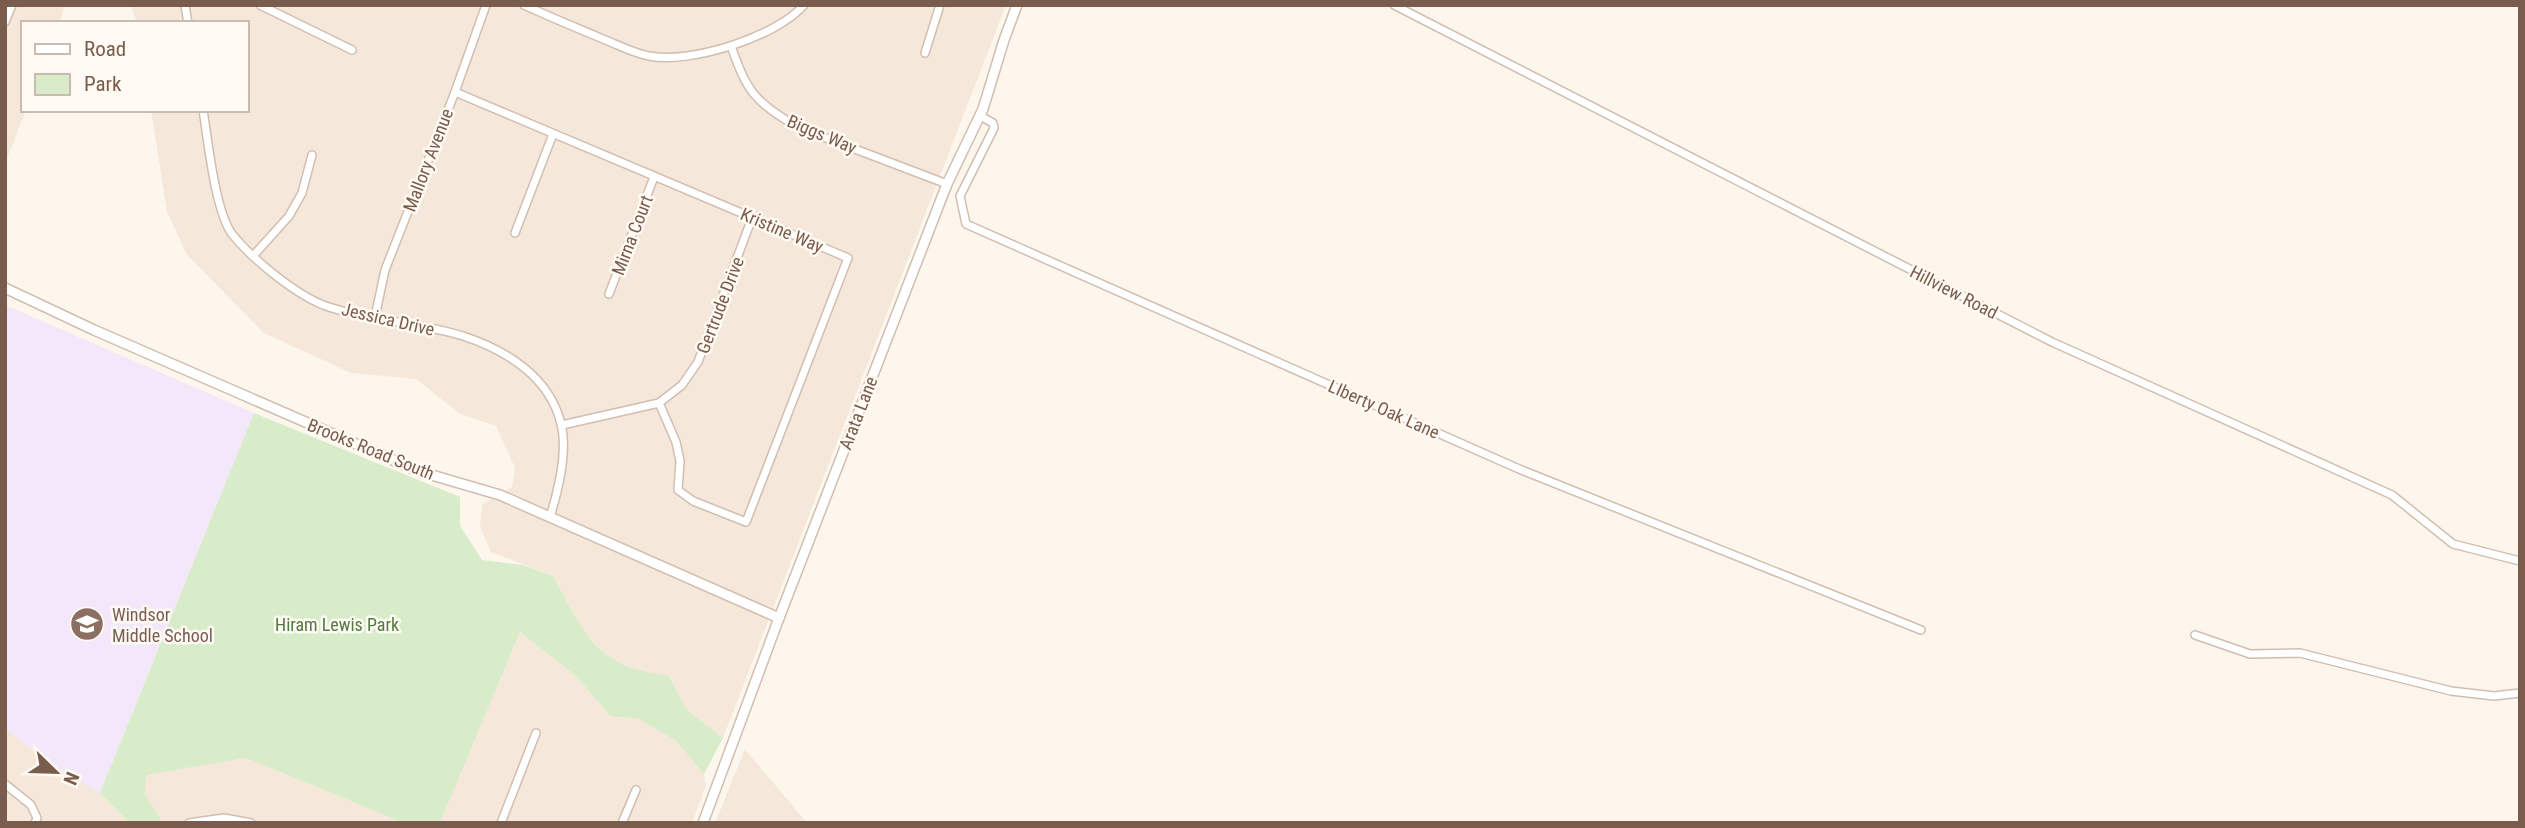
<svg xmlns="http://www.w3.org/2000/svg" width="2525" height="828" font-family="'Roboto Condensed',sans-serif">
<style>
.residential{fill:#f5e8da}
.education{fill:#f3e8fa}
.green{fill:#d8ecc9}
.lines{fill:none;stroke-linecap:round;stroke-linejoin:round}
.minor-casing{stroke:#d1beb0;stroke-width:10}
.tertiary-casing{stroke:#d1beb0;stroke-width:12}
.minor{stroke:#fff;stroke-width:7}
.tertiary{stroke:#fff;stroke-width:9}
.labels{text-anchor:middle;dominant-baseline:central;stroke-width:5;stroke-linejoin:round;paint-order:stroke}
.street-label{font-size:18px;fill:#7a5c4d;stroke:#fffaf3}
.education-label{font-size:18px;fill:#785e54;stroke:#fffaf3;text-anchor:start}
.park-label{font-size:18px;fill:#537a41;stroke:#fffaf3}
</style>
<rect width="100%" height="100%" fill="#fdf6ec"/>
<!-- residential -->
<g class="residential">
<path d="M5,5H65L59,23H23V110H26L5,164Z"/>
<path d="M131,5H1006L723,738L687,710L668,675L642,673L607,657L583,630L553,576L491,552L480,527L482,504L512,487L515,468L496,426L460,414L416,379L351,373L264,333L187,255L167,212L151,110H247V23H137Z"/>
<path d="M520,632L577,677L610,716L639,719L676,741L704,774L706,786L692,823H440Z"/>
<path d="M5,729L56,767L100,793L130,823H5Z"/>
<path d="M745,749L807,823H715Z"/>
<path d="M246,758L404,823H156L161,819L145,795V775Z"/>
</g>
<!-- education -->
<path class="education" d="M5,305L254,413L100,793L56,767L5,729Z"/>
<!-- green -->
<path class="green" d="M254,413L460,497V526L482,560L523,565L553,576C585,633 596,669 668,675L687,710L723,738L704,774L676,741L639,719L610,716L577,677L520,632L440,823H404L246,758L146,775L145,795L161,819L156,823H130L100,793Z"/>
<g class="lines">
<!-- minor casing -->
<g class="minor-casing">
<g id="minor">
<path d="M185,5L188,23"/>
<path d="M260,5L352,50"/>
<path d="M524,5C550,17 577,28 603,39C618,45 633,53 649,56C691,64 776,37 804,5"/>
<path d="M1394,5L2052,342L2392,495L2453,544L2520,561"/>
<path d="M5,22L12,5"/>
<path d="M731,46C748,94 754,100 797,127L947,184"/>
<path d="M925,53L940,5"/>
<path d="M455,92L848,258L746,522L693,501L678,490L680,461L676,442L659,403"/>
<path d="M203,110C208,140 215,211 232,234C252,259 294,293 323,305C368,321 418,322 463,336C506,350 550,377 561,424C568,451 558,491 550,517"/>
<path d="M980,116L993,123L994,128L960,196L966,224L1519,469L1921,630"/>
<path d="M515,233L553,134"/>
<path d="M254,255L289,216L302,193L312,155"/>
<path d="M609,294L654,177"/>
<path d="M375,317L385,270L455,92L486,5"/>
<path d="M562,425L659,403L682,385L698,362L752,218"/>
<path d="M2195,635L2250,654L2300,653L2451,691L2494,696L2520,693"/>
<path d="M5,784L31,805L37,818L35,823"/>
<path d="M189,823L224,818L251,823"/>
<path d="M501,823L536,733"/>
<path d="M622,823L636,790"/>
</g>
</g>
<!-- tertiary casing -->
<g class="tertiary-casing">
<g id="tertiary">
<path d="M5,288L94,330L418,471L500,495L779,618"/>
<path d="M703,823L779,618L947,184L983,109L1004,40L1017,5"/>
</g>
</g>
<!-- minor -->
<use href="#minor" class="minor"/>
<!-- tertiary -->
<use href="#tertiary" class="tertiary"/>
</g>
<!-- icons -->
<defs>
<g id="school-disc" transform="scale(1.75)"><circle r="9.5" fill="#8d6e63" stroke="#fffaf3"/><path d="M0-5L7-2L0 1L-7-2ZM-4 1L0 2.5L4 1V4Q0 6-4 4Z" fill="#fff"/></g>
</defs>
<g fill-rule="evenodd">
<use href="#school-disc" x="87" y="624"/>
</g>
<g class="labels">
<!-- street labels -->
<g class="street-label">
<text transform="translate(822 134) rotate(23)">Biggs Way</text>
<text transform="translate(428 160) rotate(-69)">Mallory Avenue</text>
<text transform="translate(782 230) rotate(23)">Kristine Way</text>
<text transform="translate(632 235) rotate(-69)">Mirna Court</text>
<text transform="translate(1954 292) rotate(27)">Hillview Road</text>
<text transform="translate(720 305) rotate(-69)">Gertrude Drive</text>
<text transform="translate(388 319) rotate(13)">Jessica Drive</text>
<text transform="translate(1384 409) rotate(24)">LIberty Oak Lane</text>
<text transform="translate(858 413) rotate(-69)">Arata Lane</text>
<text transform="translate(371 449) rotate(22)">Brooks Road South</text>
</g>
<!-- education labels -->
<g class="education-label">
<text x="112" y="614">Windsor<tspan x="112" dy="21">Middle School</tspan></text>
</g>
<!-- park labels -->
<g class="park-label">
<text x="337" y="624">Hiram Lewis Park</text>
</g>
</g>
<!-- border -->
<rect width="2525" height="828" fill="none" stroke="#7a5c4d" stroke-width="14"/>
<!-- legend -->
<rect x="21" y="21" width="228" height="91" fill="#fffaf3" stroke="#cabbb1" stroke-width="2"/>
<rect x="35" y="44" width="35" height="10" fill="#ffffff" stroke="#cabbb1" stroke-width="2"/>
<text x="84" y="56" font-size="21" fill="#7a5c4d">Road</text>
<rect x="35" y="74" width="35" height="21" fill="#d8ecc9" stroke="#cabbb1" stroke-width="2"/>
<text x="84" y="91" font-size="21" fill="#7a5c4d">Park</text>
<!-- north arrow -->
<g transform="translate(56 772) rotate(113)" stroke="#fffaf3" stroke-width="5" paint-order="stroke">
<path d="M0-5L12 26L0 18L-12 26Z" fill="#7a5c4d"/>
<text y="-10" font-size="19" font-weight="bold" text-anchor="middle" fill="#7a5c4d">N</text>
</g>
</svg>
